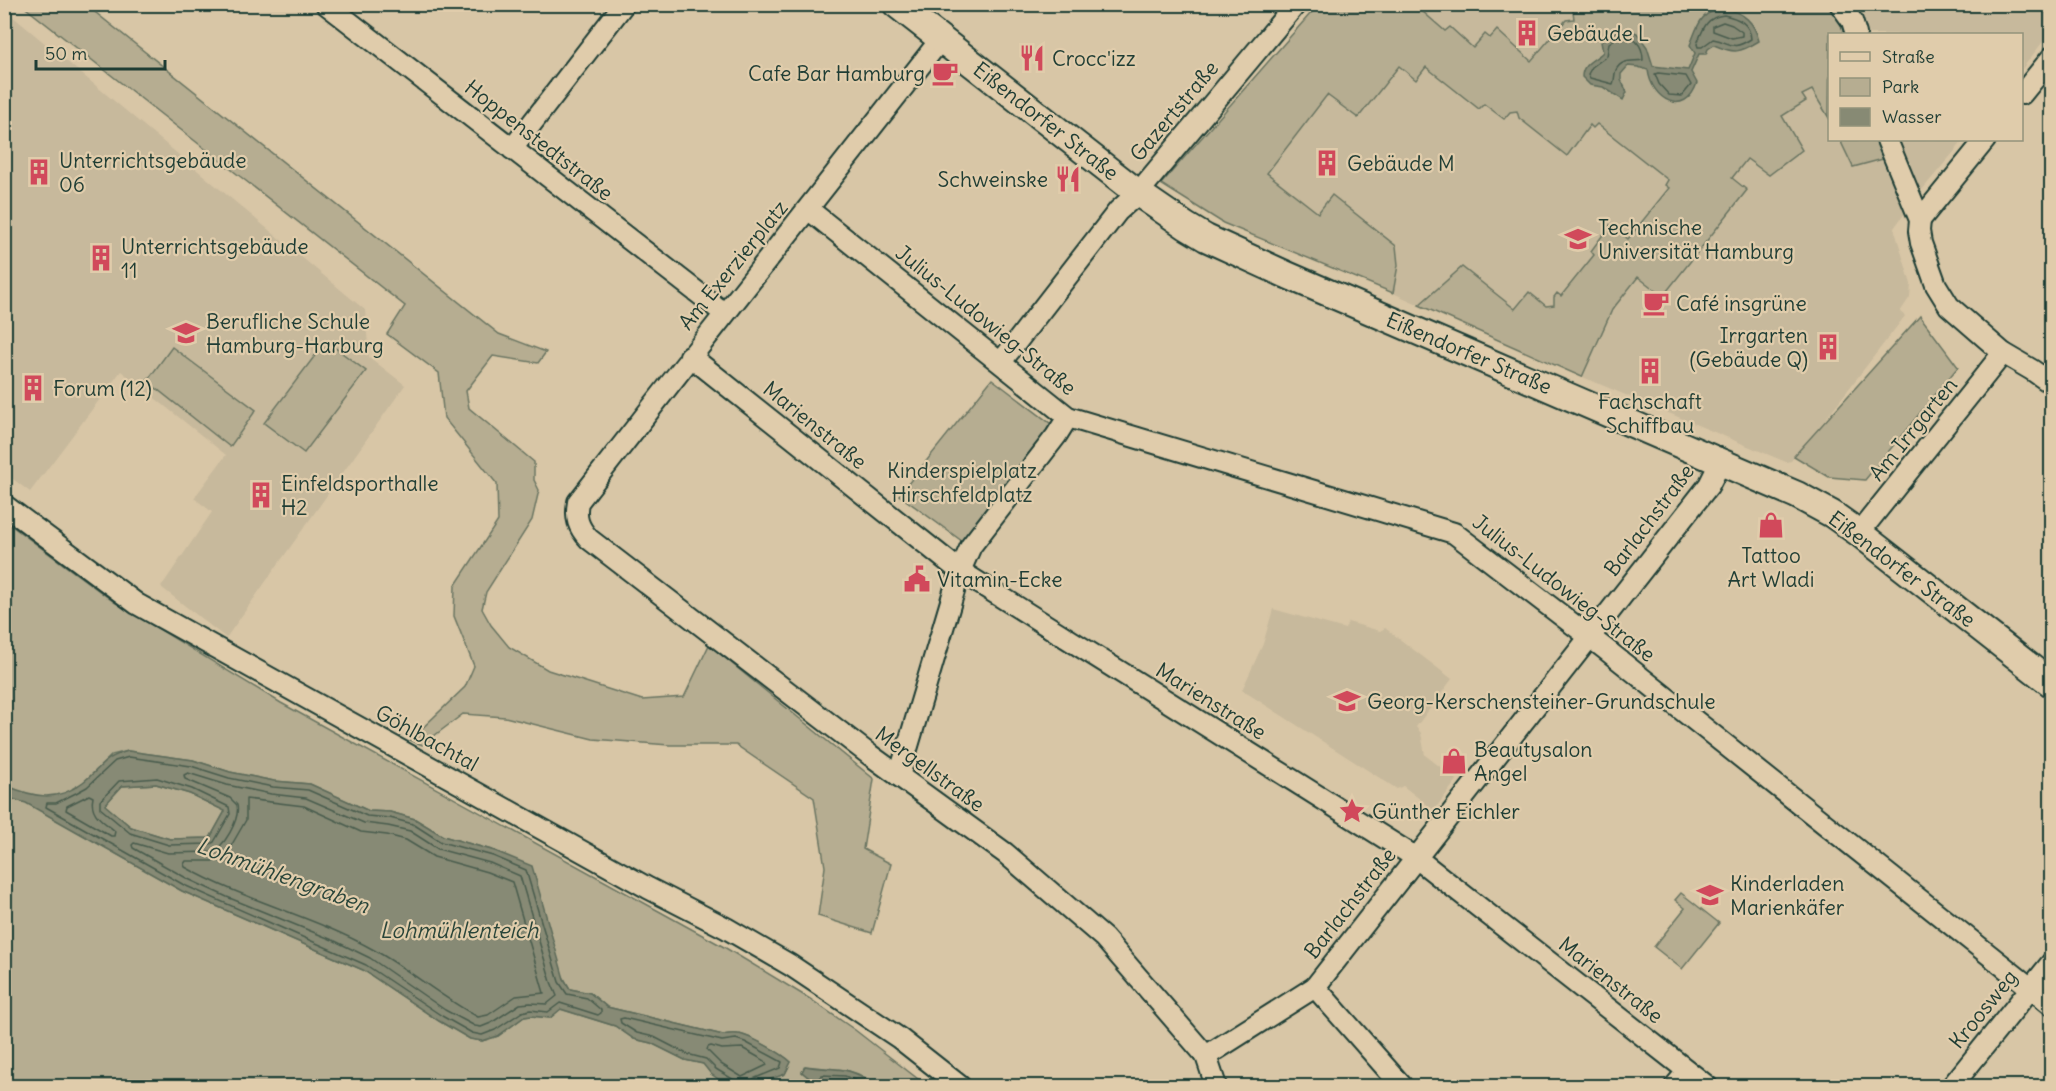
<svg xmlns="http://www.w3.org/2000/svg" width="2056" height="1091" font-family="Delius,sans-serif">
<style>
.built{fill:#c7b99c}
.green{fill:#b6ad91;stroke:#6a7562;stroke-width:1.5;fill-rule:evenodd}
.water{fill:#878a74;stroke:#5d6b5a;stroke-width:1.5;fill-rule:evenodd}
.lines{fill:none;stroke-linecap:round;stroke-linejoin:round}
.shore{stroke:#495c4e;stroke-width:1.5}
.minor-casing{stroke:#1f3d34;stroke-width:24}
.major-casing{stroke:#1f3d34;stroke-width:30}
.minor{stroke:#e0ccab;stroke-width:20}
.major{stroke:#e0ccab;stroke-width:26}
.labels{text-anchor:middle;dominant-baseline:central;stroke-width:4.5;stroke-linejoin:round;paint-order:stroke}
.poi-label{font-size:21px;fill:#1f3d34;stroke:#e0ccab;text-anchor:start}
.street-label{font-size:21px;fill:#1f3d34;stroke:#e0ccab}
.park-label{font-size:21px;fill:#274339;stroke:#e0ccab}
.water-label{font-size:22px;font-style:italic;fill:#29453a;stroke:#e0ccab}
</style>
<rect width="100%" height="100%" fill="#d8c6a6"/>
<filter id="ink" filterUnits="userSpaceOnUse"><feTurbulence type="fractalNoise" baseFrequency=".0167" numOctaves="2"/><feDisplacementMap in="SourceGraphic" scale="12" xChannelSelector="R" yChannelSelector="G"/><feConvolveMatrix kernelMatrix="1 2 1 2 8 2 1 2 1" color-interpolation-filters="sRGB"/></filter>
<g filter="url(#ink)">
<!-- built -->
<g class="built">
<path d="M1318,5H2051V31L2022,69V34H1830V140H1964L1921,191L1894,228L1911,284L1910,297L1900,312L1905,316L1824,421L1791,461L1786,462L1573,373L1393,293L1223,223L1161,184Z"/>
<path d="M5,10L365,310L369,357L405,385L226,638L161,587L212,512L194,498L226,455L121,371L30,492L5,473Z"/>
<path d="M1273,609L1345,629L1348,622L1380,631L1385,628L1452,679L1416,727L1421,733L1425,755L1457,780L1434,810L1403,786L1397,789L1242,690L1263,644Z"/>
</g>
<!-- green -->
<g class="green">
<path d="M22,5H86L499,334L546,352L538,363L493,356L466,391L469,408L534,462V480L539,490L532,520L486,592L482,609L491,625L509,647L548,670L642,700L684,697L709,645L874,779L863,849L891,864L872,933L818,916L825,867L814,798L736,745H669L593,739L505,717L463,714L422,745L410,740L465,687L474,666L454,616L455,586L498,521L497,484L444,418L439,373L387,334L405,306Z"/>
<path d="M1318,5H1415L1445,31L1450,27L1473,48L1485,34L1490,38L1497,30L1531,61L1566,20L1574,19L1573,11L1577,5H1835L1844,34H1830L1829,118L1812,90L1802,95L1806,101L1782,116L1802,150L1769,175L1747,159L1732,178L1747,190L1663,296L1638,277L1612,310L1582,377L1419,305L1462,267L1515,309L1529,292L1546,306L1554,305V297L1557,293L1561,296L1594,255L1591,251L1610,225L1628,239L1669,188L1665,185L1668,180L1597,124L1593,128L1590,125L1567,156L1519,118L1517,111L1510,112L1504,119L1484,104L1479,109L1426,67L1416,80L1399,66L1358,118L1327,95L1267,173L1318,213L1332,195L1396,246L1398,265L1393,293L1223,223L1161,184Z"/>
<path d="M1840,140H1876L1883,159L1853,167Z"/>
<path d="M1920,316L1958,367L1865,480L1829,477L1794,456Z"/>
<path d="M326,341L366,371L304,453L264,423Z"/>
<path d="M172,347L256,410L230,447L147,381Z"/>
<path d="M992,379L1055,427L966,544L899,495Z"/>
<path d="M5,521L114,602L281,703L724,947L810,999L855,1030L927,1086H880L858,1074L846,1070L805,1066L802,1072L819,1086H5ZM128,751L193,760L230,772L274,781L310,784L369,811L390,812L415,819L443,836L495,851L570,989L590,993L607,1007L723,1035C728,1034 733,1033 738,1034C749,1035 783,1054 791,1062L785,1074L760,1083L742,1086L711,1074L704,1064L685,1060L651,1043L634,1039L615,1026L560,1009L550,1018L531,1016L524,1017L498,1036L482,1041L470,1039L439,1021L363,970L182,891L48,815L73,788L83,783L112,755Z"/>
<path d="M156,784L190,794L225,811L210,838L170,839L131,827L104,805L122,786Z"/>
<path d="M1681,893L1719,923L1682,969L1654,947L1685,908L1675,900Z"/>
</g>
<!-- water -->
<g class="water">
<path d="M1724,8C1744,13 1754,21 1759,41C1739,53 1735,54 1714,45L1708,49L1706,54H1699L1691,72L1697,83C1685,119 1651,99 1648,70L1638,67L1628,66L1621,74V80L1627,92L1623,100L1603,87L1590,85L1582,77C1582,63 1594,61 1603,52L1601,42C1612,31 1622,27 1637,33L1647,47L1653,66L1688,70L1695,53L1690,45C1698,26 1699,12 1724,8Z"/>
<path d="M128,751L193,760L230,772L274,781L310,784L369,811L390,812L415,819L443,836L495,851L532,866L564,979L570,989L590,993L607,1007L723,1035C728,1034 733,1033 738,1034C749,1035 783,1054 791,1062L785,1074L760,1083L742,1086L724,1083L711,1074L703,1064L685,1060L651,1043L634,1039L615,1026L561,1009L550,1018L531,1016L524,1017L498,1036L482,1041L470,1039L439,1021L363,970L182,891L26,803L5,797V785C33,797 57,803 83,782C103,767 102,758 128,751ZM156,784L190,794L225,811L210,838L170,839L131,827L105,805L122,786Z"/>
<path d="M805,1066C818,1069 831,1068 844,1070C857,1072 868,1080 880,1086H819L802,1072Z"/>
</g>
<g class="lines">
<!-- shore -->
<g class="shore">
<path d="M1724,15C1738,18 1750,23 1751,39C1730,52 1732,42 1713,39L1702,47H1698L1697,44C1703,29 1706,17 1724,15Z"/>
<path d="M1723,22L1732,25L1742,32V36L1732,38L1713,31V26Z"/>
<path d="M1618,37C1634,34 1643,45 1643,60C1634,62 1622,58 1616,70C1614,74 1615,80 1613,84L1590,78L1588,74L1592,67L1607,56L1609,43Z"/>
<path d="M1658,73L1686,76L1691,85L1682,96L1669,95L1659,84L1655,74Z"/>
<path d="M129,757L191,766L229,778L273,787L308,790L367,816L390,818L413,824L441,842L493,856L526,870L559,982L567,994L587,998L601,1010V1013L598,1015L560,1003L548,1012L530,1010L522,1012L495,1030L482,1035L472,1033L442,1016L366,965L184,885L46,807L47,803H56L76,793L87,787L115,761Z"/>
<path d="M188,773L227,785L271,794L306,798L364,823L388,826L410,831L438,849L490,863L520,876L551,982L557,996L547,1004L530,1003L520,1004L491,1023L481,1027L475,1026L445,1010L370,958L335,941L227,897L188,879L133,848L132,845L134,843L168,853L210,852C224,849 240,819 237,805L230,798L185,779L184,775Z"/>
<path d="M157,778L192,789L229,807L230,814L214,842L210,844L169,845L130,833L100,808V801L119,781Z"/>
<path d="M89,795L93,797C89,814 103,821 115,831L114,836H111L66,810L67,806Z"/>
<path d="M246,799L304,806L361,832L387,835L406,840L434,857L487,872L512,882L544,993L516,996L488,1015L478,1017C441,997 410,970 374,950C314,916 245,901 185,867L184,864L186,861H213L227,853L246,820Z"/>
<path d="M711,1046L722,1049L742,1048L765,1061L767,1065L742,1077L721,1064L707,1050L708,1047Z"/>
<path d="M736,1086L734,1080L716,1069L706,1059L687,1054L654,1037L637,1033L621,1023L620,1019L624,1018L722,1041L736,1039L745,1042L782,1062L780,1068L753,1079L750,1086"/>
<path d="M822,1086L819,1078L822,1075L845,1076L868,1086"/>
</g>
<!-- minor casing -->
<g class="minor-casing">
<g id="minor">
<path d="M326,4L724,313"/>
<path d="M1840,4L1852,21L1856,34"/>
<path d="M941,39C820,194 698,347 578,502C575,518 578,527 589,539L870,755L1005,853L1104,938L1206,1056L1216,1086"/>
<path d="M2022,94L2052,57"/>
<path d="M1887,140L1920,220L1919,231L1921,243L1936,285L1949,306L2003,353L2032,370L2052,384"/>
<path d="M512,149L624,4"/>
<path d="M808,209L1068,417L1454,533L1604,648L2052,1005"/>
<path d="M1920,220L1985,140"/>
<path d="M690,356L960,571L1415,857L1707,1086"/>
<path d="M1001,362L1118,211L1138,193L1296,4"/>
<path d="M4,505L137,604L648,888L726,928L790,965L899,1038L960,1086"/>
<path d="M1859,533L2003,353"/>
<path d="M899,776L960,571L971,546L1056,436L1068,417"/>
<path d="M1315,987L1402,1086"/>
<path d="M1206,1056L1315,987L1709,485L1721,461"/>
<path d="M1675,1086L1687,1072"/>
<path d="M1952,1086L2052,962"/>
</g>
</g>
<!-- major casing -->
<g class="major-casing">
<path id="major" d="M896,4L1138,193L1186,226L1206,238L1287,275L1797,495L1832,514L1859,533L2052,684"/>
</g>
<!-- minor -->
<use href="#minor" class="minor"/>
<!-- major -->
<use href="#major" class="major"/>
</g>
</g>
<!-- icons -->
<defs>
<g id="building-bare" transform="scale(2.07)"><path d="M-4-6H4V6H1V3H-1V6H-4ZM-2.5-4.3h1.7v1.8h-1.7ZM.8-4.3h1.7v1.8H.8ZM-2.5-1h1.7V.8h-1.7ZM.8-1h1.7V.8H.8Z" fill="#d1495b" stroke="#e0ccab" stroke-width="2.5" paint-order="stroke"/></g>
<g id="restaurant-bare" transform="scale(2.07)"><path d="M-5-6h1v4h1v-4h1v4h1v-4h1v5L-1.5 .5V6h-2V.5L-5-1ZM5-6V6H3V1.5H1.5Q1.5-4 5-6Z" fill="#d1495b" stroke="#e0ccab" stroke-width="2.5" paint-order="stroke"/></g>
<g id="cafe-bare" transform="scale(2.07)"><path d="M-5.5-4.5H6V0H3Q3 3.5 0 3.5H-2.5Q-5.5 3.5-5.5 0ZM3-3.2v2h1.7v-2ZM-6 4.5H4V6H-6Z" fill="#d1495b" stroke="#e0ccab" stroke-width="2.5" paint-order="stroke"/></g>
<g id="university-bare" transform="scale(2.07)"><path d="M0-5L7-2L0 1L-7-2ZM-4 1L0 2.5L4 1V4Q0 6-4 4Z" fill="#d1495b" stroke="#e0ccab" stroke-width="2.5" paint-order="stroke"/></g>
<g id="school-bare" transform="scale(2.07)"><path d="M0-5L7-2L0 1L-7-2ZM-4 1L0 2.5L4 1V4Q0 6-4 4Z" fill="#d1495b" stroke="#e0ccab" stroke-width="2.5" paint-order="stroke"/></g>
<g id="shop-bare" transform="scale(2.07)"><path d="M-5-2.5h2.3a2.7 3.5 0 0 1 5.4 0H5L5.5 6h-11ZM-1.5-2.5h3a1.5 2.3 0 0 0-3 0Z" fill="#d1495b" stroke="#e0ccab" stroke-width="2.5" paint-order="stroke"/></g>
<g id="civic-bare" transform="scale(2.07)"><path d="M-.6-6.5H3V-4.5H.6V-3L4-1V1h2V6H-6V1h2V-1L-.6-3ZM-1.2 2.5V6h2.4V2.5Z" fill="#d1495b" stroke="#e0ccab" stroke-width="2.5" paint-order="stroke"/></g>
<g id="sight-bare" transform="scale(2.07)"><path d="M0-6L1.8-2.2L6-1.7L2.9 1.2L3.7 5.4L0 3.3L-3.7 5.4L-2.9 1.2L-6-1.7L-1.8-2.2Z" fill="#d1495b" stroke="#e0ccab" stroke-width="2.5" paint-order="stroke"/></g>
</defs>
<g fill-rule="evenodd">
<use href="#building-bare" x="1527" y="33"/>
<use href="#restaurant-bare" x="1032" y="58"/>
<use href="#cafe-bare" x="945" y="73"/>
<use href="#building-bare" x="1327" y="163"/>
<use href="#building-bare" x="39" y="172"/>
<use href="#restaurant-bare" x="1068" y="179"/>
<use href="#university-bare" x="1578" y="239"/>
<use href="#building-bare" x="101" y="258"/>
<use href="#cafe-bare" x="1656" y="303"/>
<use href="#school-bare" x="186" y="333"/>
<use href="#building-bare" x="1828" y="347"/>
<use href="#building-bare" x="1650" y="371"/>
<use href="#building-bare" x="33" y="388"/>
<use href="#building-bare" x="261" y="495"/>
<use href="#shop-bare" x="1771" y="525"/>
<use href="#civic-bare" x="917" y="579"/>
<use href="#school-bare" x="1347" y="701"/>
<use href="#shop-bare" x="1454" y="761"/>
<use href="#sight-bare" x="1352" y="811"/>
<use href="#school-bare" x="1710" y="895"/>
</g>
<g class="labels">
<!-- poi labels -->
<g class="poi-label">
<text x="1547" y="33">Gebäude L</text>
<text x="1052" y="58">Crocc'izz</text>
<text x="925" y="73" text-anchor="end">Cafe Bar Hamburg</text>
<text x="59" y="160">Unterrichtsgebäude<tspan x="59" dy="24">06</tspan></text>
<text x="1347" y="163">Gebäude M</text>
<text x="1048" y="179" text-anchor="end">Schweinske</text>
<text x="1598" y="227">Technische<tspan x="1598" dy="24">Universität Hamburg</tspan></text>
<text x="121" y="246">Unterrichtsgebäude<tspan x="121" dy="24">11</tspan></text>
<text x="1676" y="303">Café insgrüne</text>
<text x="206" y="321">Berufliche Schule<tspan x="206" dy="24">Hamburg-Harburg</tspan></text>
<text x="1808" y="335" text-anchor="end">Irrgarten<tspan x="1808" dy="24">(Gebäude Q)</tspan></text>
<text x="53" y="388">Forum (12)</text>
<text x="1650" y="401" text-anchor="middle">Fachschaft<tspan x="1650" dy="24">Schiffbau</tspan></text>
<text x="281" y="483">Einfeldsporthalle<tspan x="281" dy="24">H2</tspan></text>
<text x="1771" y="555" text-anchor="middle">Tattoo<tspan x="1771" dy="24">Art Wladi</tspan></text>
<text x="937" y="579">Vitamin-Ecke</text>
<text x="1367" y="701">Georg-Kerschensteiner-Grundschule</text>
<text x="1474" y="749">Beautysalon<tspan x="1474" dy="24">Angel</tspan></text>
<text x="1372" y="811">Günther Eichler</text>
<text x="1730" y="883">Kinderladen<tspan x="1730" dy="24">Marienkäfer</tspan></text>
</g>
<!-- street labels -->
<g class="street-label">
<text transform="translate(1174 111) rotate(-50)">Gazertstraße</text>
<text transform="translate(1046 121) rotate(38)">Eißendorfer Straße</text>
<text transform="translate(539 140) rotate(38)">Hoppenstedtstraße</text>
<text transform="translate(733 265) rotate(-51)">Am Exerzierplatz</text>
<text transform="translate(986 320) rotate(39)">Julius-Ludowieg-Straße</text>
<text transform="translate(1469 353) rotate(23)">Eißendorfer Straße</text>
<text transform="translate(815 425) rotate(39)">Marienstraße</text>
<text transform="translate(1913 429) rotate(-51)">Am Irrgarten</text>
<text transform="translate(1649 520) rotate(-53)">Barlachstraße</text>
<text transform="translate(1902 569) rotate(37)">Eißendorfer Straße</text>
<text transform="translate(1564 588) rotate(38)">Julius-Ludowieg-Straße</text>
<text transform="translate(1211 701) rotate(32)">Marienstraße</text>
<text transform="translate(427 738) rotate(29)">Göhlbachtal</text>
<text transform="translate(930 769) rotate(36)">Mergellstraße</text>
<text transform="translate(1350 903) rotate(-52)">Barlachstraße</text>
<text transform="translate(1611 980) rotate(38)">Marienstraße</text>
<text transform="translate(1983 1009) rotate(-51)">Kroosweg</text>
</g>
<!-- park labels -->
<g class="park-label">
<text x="962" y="470">Kinderspielplatz<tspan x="962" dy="24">Hirschfeldplatz</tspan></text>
</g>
<!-- water labels -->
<g class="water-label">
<text transform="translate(283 875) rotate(20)">Lohmühlengraben</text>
<text x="459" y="930">Lohmühlenteich</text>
</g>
</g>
<!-- margin -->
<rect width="2056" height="1091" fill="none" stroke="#e0ccab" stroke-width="24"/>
<rect x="12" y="12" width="2032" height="1067" fill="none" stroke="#1f3d34" stroke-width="2" filter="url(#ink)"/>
<!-- legend -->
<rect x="1828" y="33" width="195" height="108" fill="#e0ccab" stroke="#93937b" stroke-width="1.5"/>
<rect x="1840" y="52" width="30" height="9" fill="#e0ccab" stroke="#93937b" stroke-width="1.5"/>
<text x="1882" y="63" font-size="18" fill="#1f3d34">Straße</text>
<rect x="1840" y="78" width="30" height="18" fill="#b6ad91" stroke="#93937b" stroke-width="1.5"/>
<text x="1882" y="93" font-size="18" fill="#1f3d34">Park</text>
<rect x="1840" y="108" width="30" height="18" fill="#878a74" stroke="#93937b" stroke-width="1.5"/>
<text x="1882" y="123" font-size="18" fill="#1f3d34">Wasser</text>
<!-- scale -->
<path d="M36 60v9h129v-9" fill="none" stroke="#1f3d34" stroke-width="3"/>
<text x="45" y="60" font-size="18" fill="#1f3d34" stroke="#e0ccab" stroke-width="4.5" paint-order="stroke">50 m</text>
</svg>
